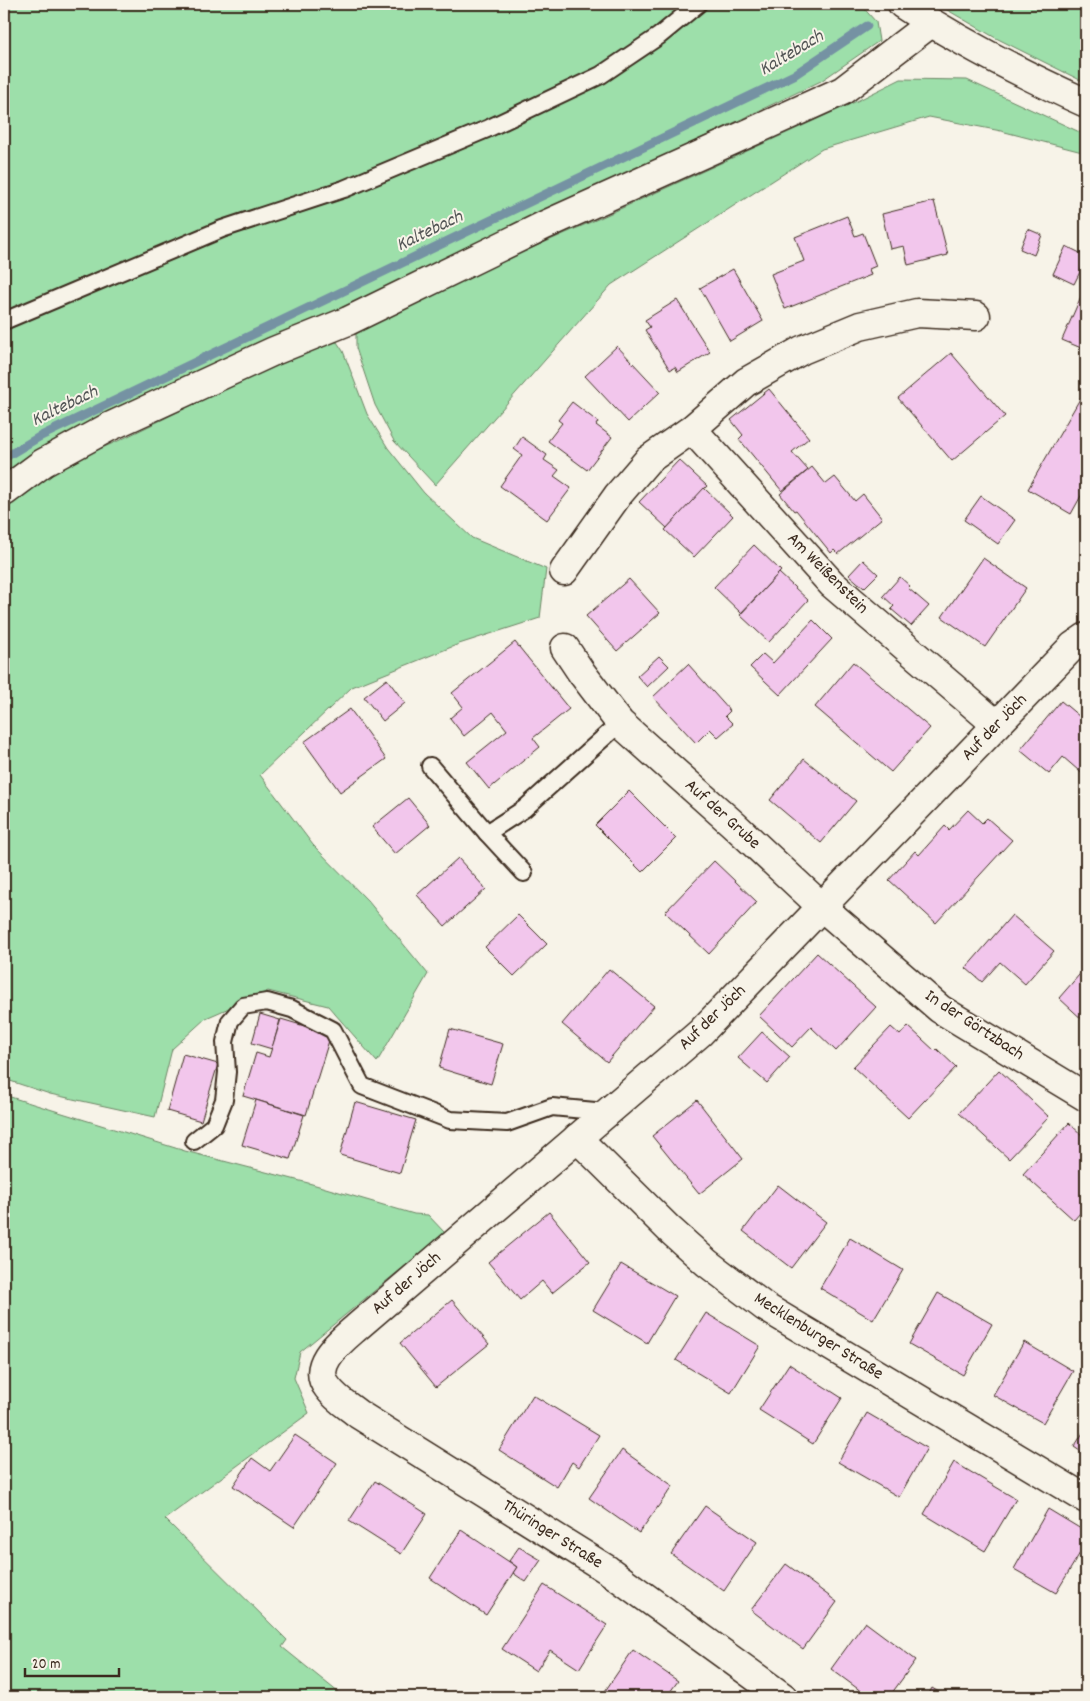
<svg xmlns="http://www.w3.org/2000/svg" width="1090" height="1701" font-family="Dekko,sans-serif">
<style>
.green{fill:#9ddfaa;stroke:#6c8464}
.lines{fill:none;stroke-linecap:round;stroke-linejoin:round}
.stream{stroke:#7492a3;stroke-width:9}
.building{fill:#f2c6ec;stroke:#3b2a1e}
.service-casing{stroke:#3b2a1e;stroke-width:20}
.minor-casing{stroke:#3b2a1e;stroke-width:31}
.secondary-casing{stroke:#3b2a1e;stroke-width:31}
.service{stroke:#f7f3e8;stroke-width:16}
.minor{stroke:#f7f3e8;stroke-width:28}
.secondary{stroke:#f7f3e8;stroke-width:28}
.labels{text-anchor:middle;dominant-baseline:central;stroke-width:4;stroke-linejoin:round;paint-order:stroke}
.street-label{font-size:18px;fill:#3b2a1e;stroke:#f7f3e8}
.water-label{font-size:19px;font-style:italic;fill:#535656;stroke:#f7f3e8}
</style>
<rect width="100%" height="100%" fill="#f7f3e8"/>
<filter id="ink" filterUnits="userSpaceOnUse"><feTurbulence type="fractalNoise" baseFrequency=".02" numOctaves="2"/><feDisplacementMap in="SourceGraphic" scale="10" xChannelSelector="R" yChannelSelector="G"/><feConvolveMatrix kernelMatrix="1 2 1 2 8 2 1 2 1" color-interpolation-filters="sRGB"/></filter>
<g filter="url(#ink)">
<!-- green -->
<g class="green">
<path d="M4,4H860L876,22L879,41L821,81L539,216L343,310L270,339L108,411L35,456L4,480Z"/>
<path d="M937,4H1086V83L994,37Z"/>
<path d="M901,79L967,80L1086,135V153L1001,131L929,117L822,149L611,285L435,485L394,441L375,405L356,348V332L361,323L600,218L857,101Z"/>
<path d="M324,341L337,342L343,351L367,414L388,448L424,493L472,538L546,569L540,618L459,644L352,687L260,775L313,845L368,901L428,974L377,1062L328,1006L268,991L206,1018L172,1049L155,1117L50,1094L4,1079V511L16,497L53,469L118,441Z"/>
<path d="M4,1095L185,1151L312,1184L414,1214L428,1215L445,1233L300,1352L294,1378L309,1413L165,1519L287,1640L282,1647L344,1697H4Z"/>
</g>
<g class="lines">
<!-- stream -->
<path class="stream" d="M4,458L39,437L794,75L867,26"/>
</g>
<!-- building -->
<g class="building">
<path d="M934,201L948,255L908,265L904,246L890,249L882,214Z"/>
<path d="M847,216L855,236L863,233L876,266L869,269L871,275L785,309L771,274L804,261L795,237Z"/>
<path d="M1028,229L1042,235L1034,255L1020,249Z"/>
<path d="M1066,246L1086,256V260L1074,284L1053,274Z"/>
<path d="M733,269L763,321L730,341L700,288Z"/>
<path d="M1086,285V350L1062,340Z"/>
<path d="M677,300L710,352L678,372L675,367L670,370L645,330L650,327L645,320Z"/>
<path d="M617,346L660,392L628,422L585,376Z"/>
<path d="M951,353L1005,416L952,461L898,398Z"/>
<path d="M769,389L809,438L792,452L808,470L782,491L739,439L743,435L731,420Z"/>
<path d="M1081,397L1086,400V487L1071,514L1028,489Z"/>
<path d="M572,402L598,422L596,425L612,437L587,470L548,441L562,423L558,420Z"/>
<path d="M522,437L547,455L544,460L559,470L554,476L571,488L547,520L500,486L522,455L514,449Z"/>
<path d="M679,460L707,486L667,528L639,502Z"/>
<path d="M812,467L826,484L835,477L855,501L863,494L882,518L838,554L834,550L831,553L796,510L794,511L780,494Z"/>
<path d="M704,488L733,516L694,557L665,530Z"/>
<path d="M981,496L1015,520L998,544L964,520Z"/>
<path d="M754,545L781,571L741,613L714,587Z"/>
<path d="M983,558L1026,588L985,647L942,617Z"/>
<path d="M863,560L878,574L864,588L849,575Z"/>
<path d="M779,573L808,600L769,642L740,615Z"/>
<path d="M900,577L910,586L908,588L929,606L911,626L891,609L894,606L883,596Z"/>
<path d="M629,579L660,613L617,651L586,616Z"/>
<path d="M813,620L832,639L780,695L750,667L763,654L773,663Z"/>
<path d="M515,642L569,709L533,738L540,747L489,789L467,762L507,730L493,712L464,736L450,718L463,707L452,693Z"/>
<path d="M659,656L669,666L647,687L637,676Z"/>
<path d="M853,662L930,728L891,772L815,707Z"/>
<path d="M688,664L730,711L725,716L733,724L718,737L710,729L696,743L653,697Z"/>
<path d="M387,679L405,703L383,721L364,697Z"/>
<path d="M1061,701L1086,722V777L1063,757L1049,774L1020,750Z"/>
<path d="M350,709L386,759L340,792L304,742Z"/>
<path d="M804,759L856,801L821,843L770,800Z"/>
<path d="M629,791L676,838L642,872L595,825Z"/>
<path d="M408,798L430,825L395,854L372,827Z"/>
<path d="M968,810L982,823L987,818L1012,840L936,923L889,880L915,851L919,855L945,826L949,830Z"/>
<path d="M458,858L486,889L445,926L417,895Z"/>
<path d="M714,861L757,902L709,954L665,912Z"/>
<path d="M518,915L547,944L514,976L485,947Z"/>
<path d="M1012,915L1054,951L1025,984L1000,962L982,982L966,968Z"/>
<path d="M817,953L876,1007L836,1051L811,1027L792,1047L759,1016Z"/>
<path d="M1086,967V1023L1059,998Z"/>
<path d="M609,969L654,1006L607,1062L562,1024Z"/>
<path d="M260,1014L280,1020L272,1049L252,1043Z"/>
<path d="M281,1019L331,1034L306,1115L243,1096L256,1053L269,1057Z"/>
<path d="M908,1026L935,1051L937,1049L956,1067L908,1118L853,1067L891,1027L900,1035Z"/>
<path d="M450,1029L503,1044L491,1084L439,1068Z"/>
<path d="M762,1032L790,1057L767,1083L738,1058Z"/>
<path d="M183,1054L218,1064L201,1121L167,1111Z"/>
<path d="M999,1070L1049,1117L1009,1159L959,1113Z"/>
<path d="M256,1100L304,1115L290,1159L242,1145Z"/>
<path d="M697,1100L743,1159L699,1194L652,1136Z"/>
<path d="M355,1102L416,1120L400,1173L340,1155Z"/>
<path d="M1069,1123L1086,1139V1206L1074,1220L1023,1174Z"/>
<path d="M778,1185L826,1222L791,1268L743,1231Z"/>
<path d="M549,1212L590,1262L552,1293L542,1281L520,1300L488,1262Z"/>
<path d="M850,1238L903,1270L873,1320L820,1288Z"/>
<path d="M621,1264L675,1296L647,1343L593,1310Z"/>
<path d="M938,1293L992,1324L963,1375L909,1344Z"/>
<path d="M452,1300L489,1344L436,1387L400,1343Z"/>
<path d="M706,1313L760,1346L731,1393L676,1360Z"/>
<path d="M1024,1342L1073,1371L1043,1423L993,1395Z"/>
<path d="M789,1364L842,1398L813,1444L759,1410Z"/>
<path d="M533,1395L599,1435L579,1467L572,1462L557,1487L499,1450Z"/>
<path d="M867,1413L927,1448L899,1497L838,1462Z"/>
<path d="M1086,1428V1455L1074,1447Z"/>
<path d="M295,1435L337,1463L294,1527L233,1486L252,1458L270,1471Z"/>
<path d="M622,1450L673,1486L639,1533L589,1498Z"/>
<path d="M954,1462L1016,1499L985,1551L924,1514Z"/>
<path d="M375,1481L427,1514L401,1554L349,1521Z"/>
<path d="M705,1506L757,1542L724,1591L671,1554Z"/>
<path d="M1048,1509L1086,1532V1543L1056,1593L1014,1569Z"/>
<path d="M461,1530L517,1567L486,1615L430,1578Z"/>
<path d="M519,1547L541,1560L526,1582L513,1573L517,1567L509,1561Z"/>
<path d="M786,1564L837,1602L803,1649L751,1610Z"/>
<path d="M544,1585L607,1625L579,1669L550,1650L536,1671L502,1649Z"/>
<path d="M865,1622L916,1660L889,1697H869L831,1669Z"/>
<path d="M633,1650L678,1681L667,1696L669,1697H601Z"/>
<path d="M932,1688L947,1697H927Z"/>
</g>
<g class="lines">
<!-- service casing -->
<g class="service-casing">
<g id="service">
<path d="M4,321L222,229L344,189L487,129L601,75L659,36L698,4"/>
<path d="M430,766L487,833L524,873"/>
<path d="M487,833L524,809L620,723"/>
<path d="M194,1141L214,1125L224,1100L227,1072L225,1042L230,1021L243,1006L267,1002L292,1009L333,1030L362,1086L450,1120L507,1123L552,1107L606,1112"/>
</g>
</g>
<!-- minor casing -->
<g class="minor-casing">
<g id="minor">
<path d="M976,316L917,313L860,326L802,350L746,382L692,429L832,584L997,725"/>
<path d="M4,492L43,463L109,427L274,351L348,321L545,225L842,91L931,23"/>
<path d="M564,571L618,495L648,460L692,429"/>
<path d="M565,648L581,672L620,723L732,823L822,907L940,1009L1086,1097"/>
<path d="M577,1138L669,1229L707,1263L765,1307L1086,1499"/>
<path d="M783,1697L608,1570L358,1414C348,1406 336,1399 328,1388C309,1365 341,1341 357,1327L700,1033L1073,646L1086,637"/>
</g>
</g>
<!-- secondary casing -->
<g class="secondary-casing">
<path id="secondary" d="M902,4C961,43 1022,74 1086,103"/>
</g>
<!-- service -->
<use href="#service" class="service"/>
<!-- minor -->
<use href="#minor" class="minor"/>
<!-- secondary -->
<use href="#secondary" class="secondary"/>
</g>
</g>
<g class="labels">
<!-- street labels -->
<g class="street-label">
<text transform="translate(827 574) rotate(45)">Am Weißenstein</text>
<text transform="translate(995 728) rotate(-46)">Auf der Jöch</text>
<text transform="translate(722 815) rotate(42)">Auf der Grube</text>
<text transform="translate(713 1018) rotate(-44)">Auf der Jöch</text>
<text transform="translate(974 1026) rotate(33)">In der Görtzbach</text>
<text transform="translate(407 1284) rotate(-41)">Auf der Jöch</text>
<text transform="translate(818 1337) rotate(32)">Mecklenburger Straße</text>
<text transform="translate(552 1535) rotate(32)">Thüringer Straße</text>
</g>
<!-- water labels -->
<g class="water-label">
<text transform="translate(792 54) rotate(-31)">Kaltebach</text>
<text transform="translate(430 232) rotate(-26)">Kaltebach</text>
<text transform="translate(65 407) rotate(-26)">Kaltebach</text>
</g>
</g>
<!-- margin -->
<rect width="1090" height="1701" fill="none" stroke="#f7f3e8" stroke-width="20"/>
<rect x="10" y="10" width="1070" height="1681" fill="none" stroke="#3b2a1e" stroke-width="2" filter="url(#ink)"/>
<!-- scale -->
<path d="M25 1668v8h94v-8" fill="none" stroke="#3b2a1e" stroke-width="2.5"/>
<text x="32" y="1668" font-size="15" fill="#3b2a1e" stroke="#f7f3e8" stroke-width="4" paint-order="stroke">20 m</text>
</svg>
